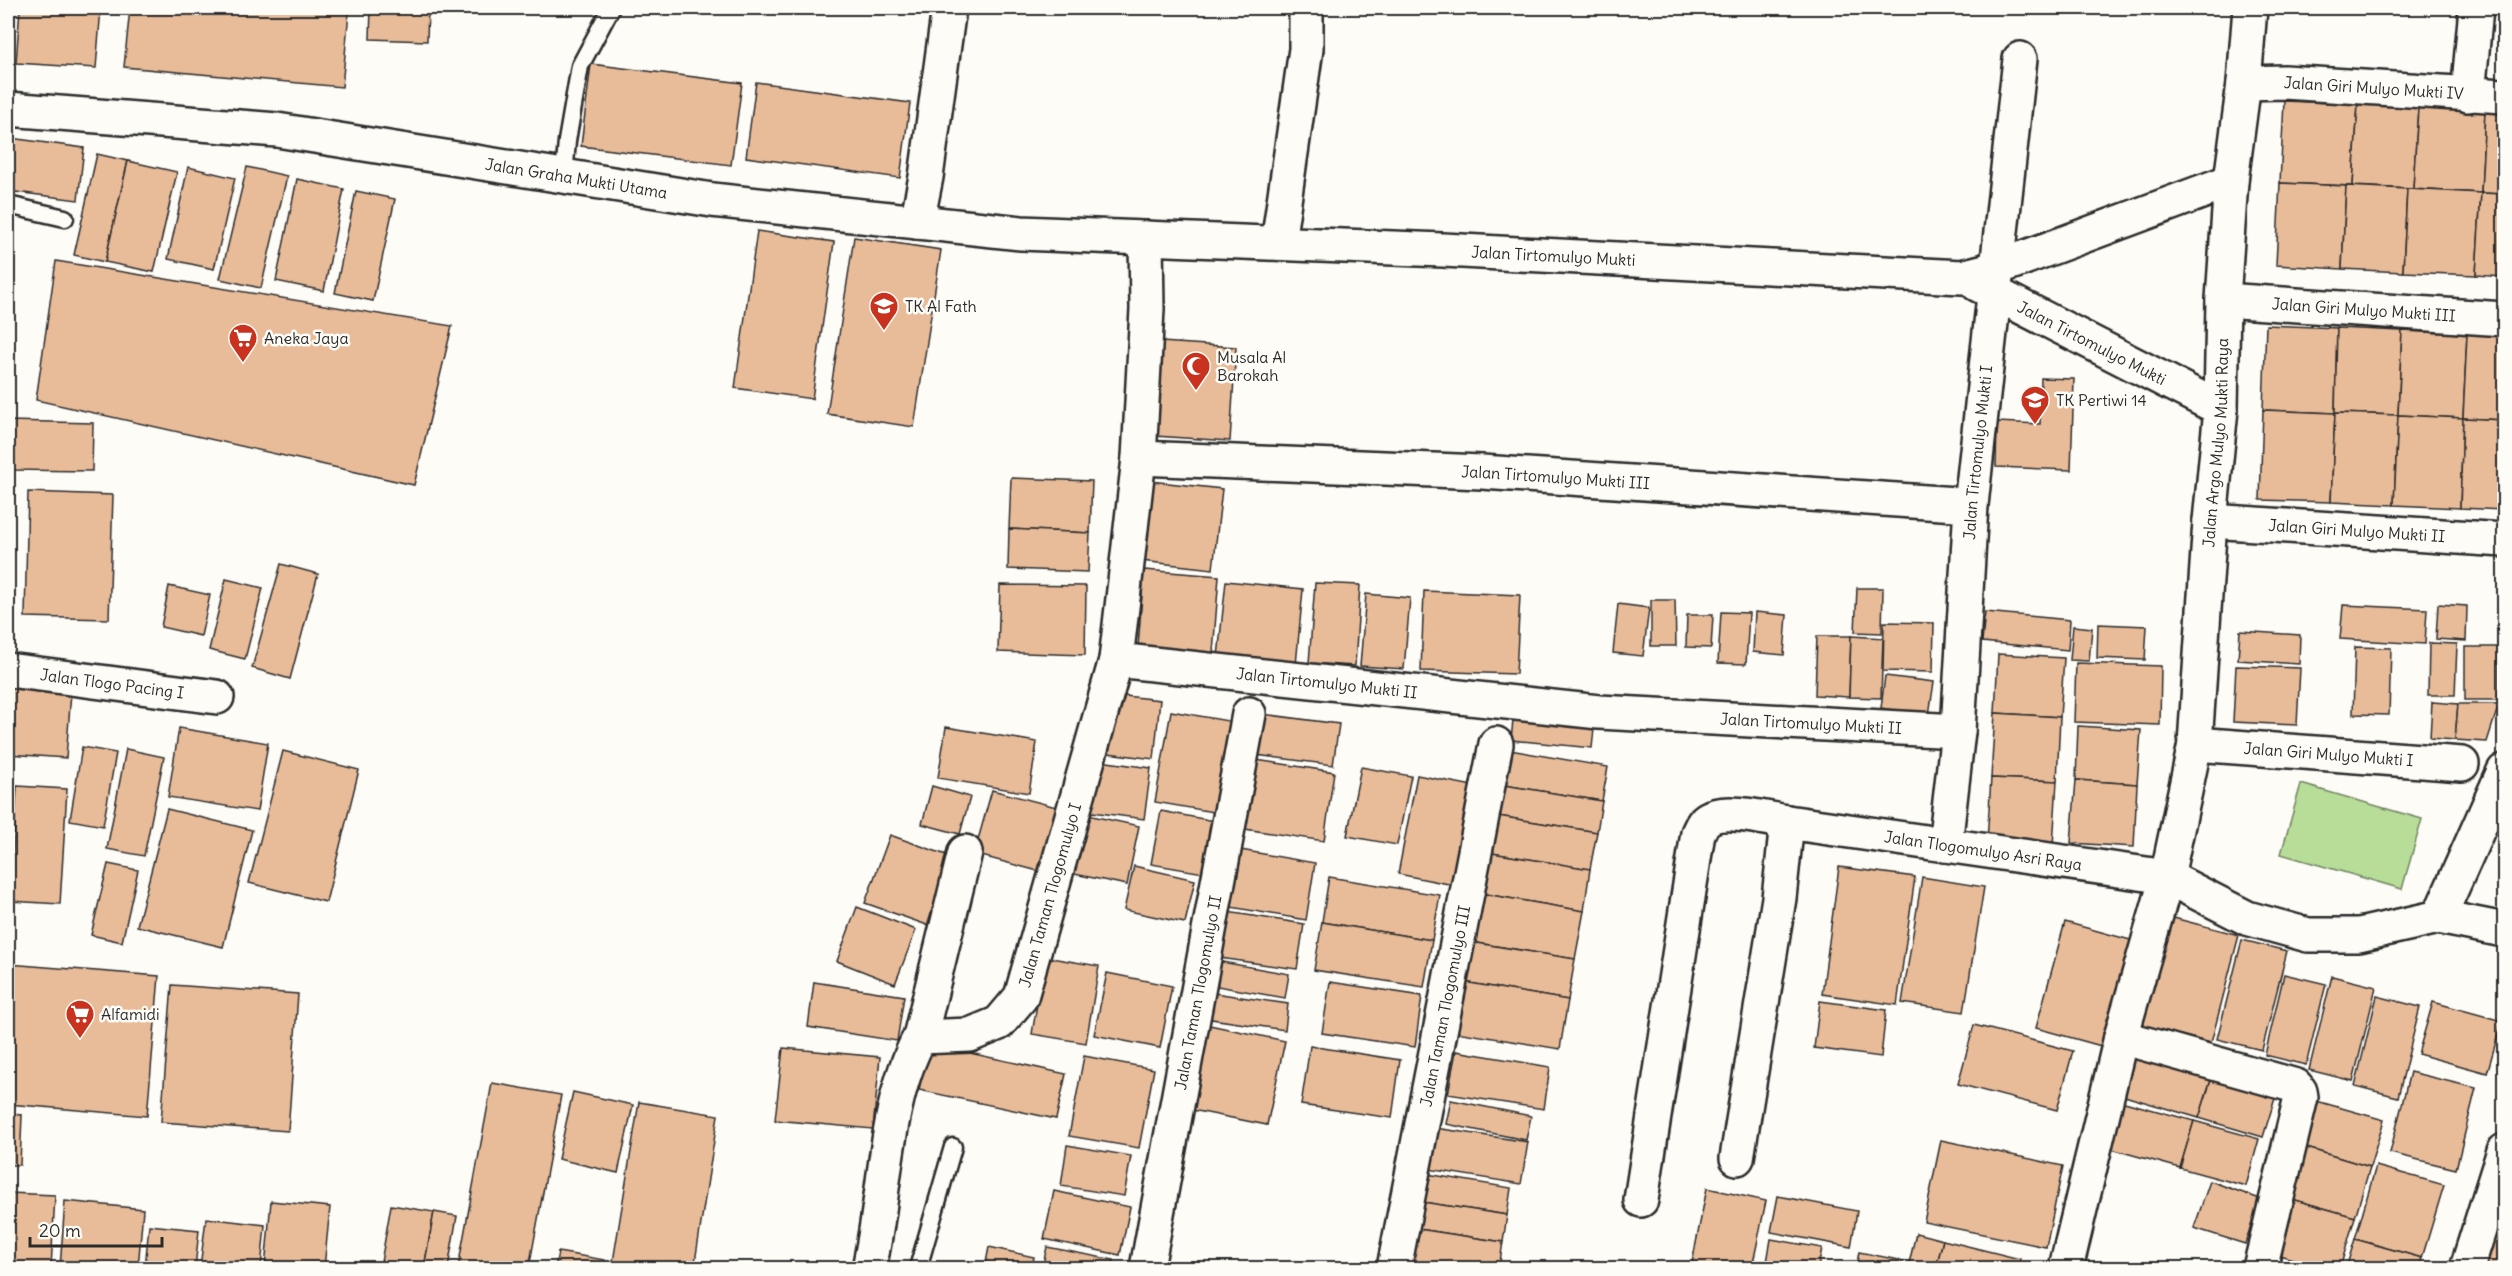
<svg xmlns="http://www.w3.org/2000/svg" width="2512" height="1276" font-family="Delius,sans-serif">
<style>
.green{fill:#b7dd98;stroke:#718462;stroke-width:1.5}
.building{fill:#e9bc99;stroke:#2b2b2b;stroke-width:1.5}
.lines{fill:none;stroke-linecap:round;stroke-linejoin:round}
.service-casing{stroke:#2b2b2b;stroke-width:21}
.minor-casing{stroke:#2b2b2b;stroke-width:38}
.service{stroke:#fdfcf7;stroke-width:16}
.minor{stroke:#fdfcf7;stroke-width:33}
.labels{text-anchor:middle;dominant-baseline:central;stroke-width:5;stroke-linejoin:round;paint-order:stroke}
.street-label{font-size:16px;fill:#2b2b2b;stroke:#fdfcf7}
.poi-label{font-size:16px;fill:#2b2b2b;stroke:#fdfcf7;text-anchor:start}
</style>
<rect width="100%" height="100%" fill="#fdfcf7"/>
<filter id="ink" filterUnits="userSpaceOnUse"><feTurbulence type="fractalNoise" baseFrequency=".0167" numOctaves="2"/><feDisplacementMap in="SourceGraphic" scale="12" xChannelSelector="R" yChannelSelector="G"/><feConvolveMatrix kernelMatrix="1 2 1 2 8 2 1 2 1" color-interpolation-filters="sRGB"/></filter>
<g filter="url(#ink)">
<!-- green -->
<path class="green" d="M2301,784L2422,819L2402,889L2281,854Z"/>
<!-- building -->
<g class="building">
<path d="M20,8H101L96,68L16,63Z"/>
<path d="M130,8H306L349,12L342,87L124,67Z"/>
<path d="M371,8H428L427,41L370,39Z"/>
<path d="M591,64L742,83L731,165L581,146Z"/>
<path d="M756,82L910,103L900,178L746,157Z"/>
<path d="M2284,101L2358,104L2353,186L2280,183Z"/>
<path d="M2358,104L2418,108L2413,189L2353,186Z"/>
<path d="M2418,108L2485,111L2481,193L2413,189Z"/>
<path d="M2485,111L2504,112V194L2481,193Z"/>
<path d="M10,138L84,148L78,200L8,191Z"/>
<path d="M97,154L128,161L105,262L74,255Z"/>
<path d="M128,161L177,172L154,272L105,262Z"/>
<path d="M188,167L235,178L214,269L168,259Z"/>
<path d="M247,167L287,176L261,288L220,279Z"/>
<path d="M297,179L344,189L324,291L276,281Z"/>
<path d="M2280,183L2346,186L2342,269L2276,265Z"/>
<path d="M2346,186L2407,189L2403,272L2342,269Z"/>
<path d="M2407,189L2481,193L2476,275L2403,272Z"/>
<path d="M356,191L395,199L373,301L335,293Z"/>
<path d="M2481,193L2504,194V277L2476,275Z"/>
<path d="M757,231L834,242L812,399L735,388Z"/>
<path d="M854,237L941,250L914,427L827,414Z"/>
<path d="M56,261L452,326L414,485L36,400Z"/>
<path d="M2266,325L2337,328L2335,413L2263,410Z"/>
<path d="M2337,328L2402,331L2398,415L2335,413Z"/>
<path d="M2402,331L2467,334L2463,418L2398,415Z"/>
<path d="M2467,334L2504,335V420L2463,418Z"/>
<path d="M1161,342L1236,347L1230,441L1155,436Z"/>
<path d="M2041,378L2074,379L2071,470L1996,467L1997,422L2040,424Z"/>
<path d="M2263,410L2335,413L2331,502L2260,500Z"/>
<path d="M2335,413L2398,415L2394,505L2331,502Z"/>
<path d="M2398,415L2463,418L2460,508L2394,505Z"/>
<path d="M2463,418L2504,420V510L2460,508Z"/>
<path d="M8,421L93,423L92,471L8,470Z"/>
<path d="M1011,478L1092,481L1090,533L1009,529Z"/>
<path d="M1150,481L1222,489L1213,569L1141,561Z"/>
<path d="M28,492L113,495L109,619L25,617Z"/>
<path d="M1009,529L1090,533L1088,572L1008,569Z"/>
<path d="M281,564L318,574L290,679L252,668Z"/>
<path d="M1144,570L1219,576L1213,653L1138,647Z"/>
<path d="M226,579L263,588L245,659L209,650Z"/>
<path d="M1226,581L1303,589L1296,665L1218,657Z"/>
<path d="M1315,583L1360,585L1355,666L1309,663Z"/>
<path d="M1000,585L1086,586L1085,655L998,652Z"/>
<path d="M169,586L210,595L201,636L161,627Z"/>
<path d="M1857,588H1883L1882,633L1855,632Z"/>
<path d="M1424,591L1520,595L1516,674L1421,671Z"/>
<path d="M1366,594L1410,598L1404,669L1360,666Z"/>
<path d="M1651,600H1675L1676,646H1651Z"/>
<path d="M1618,604L1649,608L1643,656L1613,653Z"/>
<path d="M2438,604L2467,606L2466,641L2436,639Z"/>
<path d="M2343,605L2427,609L2425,644L2340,639Z"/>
<path d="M1721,612L1749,613L1746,664L1718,663Z"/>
<path d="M1755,612L1787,615L1784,655L1753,652Z"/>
<path d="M1985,612L2070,620L2068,650L1982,642Z"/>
<path d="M1687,615H1713L1711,648L1686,647Z"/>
<path d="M1884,622L1934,623L1933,672L1883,671Z"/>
<path d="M2098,624L2147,626L2145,660L2097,658Z"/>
<path d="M2073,626L2092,628L2089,661L2070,660Z"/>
<path d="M2240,631L2300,635L2299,664L2238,660Z"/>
<path d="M1817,636H1851L1849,697L1815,695Z"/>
<path d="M1851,636L1883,638L1881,698L1849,697Z"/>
<path d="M2429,643L2457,644L2455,695H2428Z"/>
<path d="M2355,647L2391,648L2389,715L2353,714Z"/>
<rect x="2465" y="647" width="34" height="53"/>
<path d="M1998,654L2064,658L2060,717L1995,713Z"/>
<path d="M2076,663L2161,666L2160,725L2074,722Z"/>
<path d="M2236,666L2300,668L2297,725L2233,722Z"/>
<path d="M8,675L72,679L66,758L8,754Z"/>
<path d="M1885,676L1934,682L1929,715L1881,708Z"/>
<path d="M1107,694L1160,700L1154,759L1100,752Z"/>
<path d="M2432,702L2458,704L2455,740L2430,738Z"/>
<path d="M2458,704H2499L2487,742L2455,740Z"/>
<path d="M1171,711L1234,722L1219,813L1155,802Z"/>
<path d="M1514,711L1595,719L1592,748L1511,740Z"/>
<path d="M1995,713L2060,717L2057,781L1991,778Z"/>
<path d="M1262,714L1339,724L1333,765L1256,755Z"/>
<path d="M2078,726L2141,730L2137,784L2076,780Z"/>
<path d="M946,727L1037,742L1029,793L938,778Z"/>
<path d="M179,728L268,743L257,811L168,797Z"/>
<path d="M82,747L116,753L103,826L70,820Z"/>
<path d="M126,749L164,757L144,856L107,849Z"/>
<path d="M1504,749L1608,767L1602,801L1498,784Z"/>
<path d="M283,751L359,770L326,902L249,883Z"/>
<path d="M1092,760L1151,768L1144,819L1085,811Z"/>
<path d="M1256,760L1334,772L1324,841L1245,829Z"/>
<path d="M1361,767L1411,776L1397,845L1347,836Z"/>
<path d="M1417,775L1473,786L1454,885L1398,874Z"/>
<path d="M1991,778L2057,781L2053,846L1987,842Z"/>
<path d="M2076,780L2137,784L2134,847L2071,843Z"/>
<path d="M1498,784L1602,801L1597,832L1492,815Z"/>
<path d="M17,786L67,789L60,904L10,901Z"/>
<path d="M932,786L970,797L960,834L922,824Z"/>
<path d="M992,790L1060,808L1042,872L974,854Z"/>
<path d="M167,809L252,830L223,947L137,926Z"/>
<path d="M1161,811L1219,822L1209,874L1151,864Z"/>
<path d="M1078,813L1139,826L1127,885L1065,872Z"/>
<path d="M1492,815L1597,832L1590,869L1486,852Z"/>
<path d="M890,835L952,857L927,925L865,903Z"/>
<path d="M1235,849L1315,863L1306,920L1225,906Z"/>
<path d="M1486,852L1590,869L1584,911L1479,893Z"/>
<path d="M108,864L138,870L122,942L91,935Z"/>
<path d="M1134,866L1195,880L1185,923L1124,910Z"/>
<path d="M1839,867L1915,877L1897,1005L1822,994Z"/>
<path d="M1329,877L1440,895L1432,940L1322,922Z"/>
<path d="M1922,877L1984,887L1964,1012L1902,1003Z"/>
<path d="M1479,893L1584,911L1575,959L1471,942Z"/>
<path d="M857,907L916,930L895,984L837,961Z"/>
<path d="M1227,912L1304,924L1297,969L1220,958Z"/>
<path d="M2166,916L2239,935L2211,1043L2137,1024Z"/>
<path d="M1322,922L1432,940L1424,987L1314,970Z"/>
<path d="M2065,922L2134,941L2105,1047L2036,1028Z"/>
<path d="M2242,940L2287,951L2262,1050L2217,1039Z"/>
<path d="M1471,942L1575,959L1568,1000L1464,982Z"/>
<path d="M1045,957L1099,966L1086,1043L1032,1034Z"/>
<path d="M1211,960L1289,974L1285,998L1206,984Z"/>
<path d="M8,964L159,976L147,1116L8,1104Z"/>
<path d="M1107,973L1172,986L1160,1048L1094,1035Z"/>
<path d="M2284,974L2326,984L2306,1065L2265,1055Z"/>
<path d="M2332,976L2376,987L2353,1081L2309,1070Z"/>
<path d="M814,982L904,996L897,1041L808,1027Z"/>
<path d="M1330,982L1422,996L1415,1047L1322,1033Z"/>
<path d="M1464,982L1568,1000L1560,1049L1456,1032Z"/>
<path d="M172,985L298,994L288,1131L161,1122Z"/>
<path d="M1208,992L1288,1004L1285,1030L1205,1018Z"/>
<path d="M2377,996L2420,1007L2398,1097L2355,1086Z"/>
<path d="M1820,1001L1886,1010L1881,1057L1814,1048Z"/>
<path d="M2433,1002L2502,1021L2487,1073L2418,1054Z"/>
<path d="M1200,1023L1285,1041L1267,1125L1182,1108Z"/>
<path d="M1974,1025L2073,1051L2057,1110L1958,1084Z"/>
<path d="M928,1044L1066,1074L1056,1119L919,1090Z"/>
<path d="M1310,1046L1400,1060L1392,1118L1301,1105Z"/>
<path d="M783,1048L880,1057L873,1129L775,1120Z"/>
<path d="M1456,1051L1550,1067L1544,1109L1448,1094Z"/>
<path d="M2134,1054L2212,1077L2199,1118L2121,1095Z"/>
<path d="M1084,1056L1154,1069L1139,1148L1069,1136Z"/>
<path d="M2410,1072L2476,1088L2456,1169L2390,1153Z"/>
<path d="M2212,1077L2276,1095L2263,1137L2199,1118Z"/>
<path d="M492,1083L561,1095L529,1268H458Z"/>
<path d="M573,1092L633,1105L618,1173L558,1159Z"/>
<path d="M1451,1100L1531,1116L1526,1140L1446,1124Z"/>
<path d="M2117,1100L2194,1121L2180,1168L2104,1147Z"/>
<path d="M2313,1100L2384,1120L2370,1167L2300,1146Z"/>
<path d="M639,1102L718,1115L694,1268H612Z"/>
<path d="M8,1114L22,1115L20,1165H8Z"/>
<path d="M2194,1121L2259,1139L2246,1186L2180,1168Z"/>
<path d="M1435,1128L1528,1142L1521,1184L1428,1169Z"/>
<path d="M1941,1140L2063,1166L2046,1247L1924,1222Z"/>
<path d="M1067,1145L1131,1156L1124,1196L1061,1186Z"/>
<path d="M2300,1146L2370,1167L2355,1217L2285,1197Z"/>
<path d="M2376,1166L2444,1185L2422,1258L2355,1239Z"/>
<path d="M1421,1173L1511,1188L1507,1215L1416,1201Z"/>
<path d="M2210,1181L2260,1199L2245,1244L2194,1228Z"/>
<path d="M1707,1188L1766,1201L1752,1268H1691Z"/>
<path d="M1054,1191L1130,1207L1120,1255L1044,1239Z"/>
<path d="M8,1193L55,1195L51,1268H8Z"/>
<path d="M1778,1196L1857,1211L1851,1247L1771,1232Z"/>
<path d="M2285,1197L2355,1217L2340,1268H2324L2269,1252Z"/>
<path d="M65,1201L143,1209L138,1268H60Z"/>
<path d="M271,1201L330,1207L324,1268H265Z"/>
<path d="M1416,1201L1507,1215L1503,1242L1412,1228Z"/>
<path d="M391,1205L434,1212L424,1268H380Z"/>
<path d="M434,1212L457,1216L448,1268H424Z"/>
<path d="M2491,1212L2504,1216V1268H2472Z"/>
<path d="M206,1218L265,1225L261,1268H200Z"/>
<path d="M149,1225L199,1230L195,1268H145Z"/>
<path d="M1412,1228L1503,1242L1499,1268H1406Z"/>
<path d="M1916,1233L1943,1240L1936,1268H1908Z"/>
<path d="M1771,1239L1822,1248L1818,1268H1766Z"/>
<path d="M2355,1239L2422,1258L2419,1268H2346Z"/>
<path d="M1943,1240L2020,1259L2018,1268H1936Z"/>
<path d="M989,1247L1034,1257L1032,1268H985Z"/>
<path d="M1047,1247L1114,1260L1112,1268H1042Z"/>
<path d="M558,1252L605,1260L603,1268H555Z"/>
<path d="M1859,1252L1904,1261L1902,1268H1856Z"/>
</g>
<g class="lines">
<!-- service casing -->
<g class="service-casing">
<g id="service">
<path d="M564,176L567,141L580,66L611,8"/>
<path d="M8,205L65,218"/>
<path d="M918,1268L953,1147"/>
</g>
</g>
<!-- minor casing -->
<g class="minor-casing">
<g id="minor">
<path id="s1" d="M2244,83L2284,82L2504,96"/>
<path d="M2468,95L2476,8"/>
<path id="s2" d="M8,109L277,130L712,200L1021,233L1443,250L1962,277L1997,268L2231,181"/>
<path d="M917,222L926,177L949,8"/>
<path d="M1278,243L1306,49V8"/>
<path id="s3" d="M1977,284L2221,409"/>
<path id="s4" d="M2223,300L2504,319"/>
<path id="s5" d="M1139,458L1482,472L1971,505"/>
<path id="s6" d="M2210,521L2504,540"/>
<path id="s7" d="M1116,660L1599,712L1958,731"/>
<path id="s8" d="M8,670L217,697"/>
<path id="s9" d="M2195,744L2462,764"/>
<path id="s10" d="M1945,845L1958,731L1971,505L2020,59"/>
<path d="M2439,917L2504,771"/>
<path d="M920,1037L965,852"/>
<path d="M2121,1037L2296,1086L2300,1091L2301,1097L2260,1268"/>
<path id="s11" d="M1737,1158L1779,898L1787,822L2167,877L2247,918L2308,935H2359L2439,917L2504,930"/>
<path d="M1641,1200L1698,833C1701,827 1703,821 1709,818C1725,808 1769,819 1787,822"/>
<path id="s12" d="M869,1268C886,1195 884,1103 920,1037L970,1035L999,1023L1021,997L1116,660L1139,458L1147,309L1146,238"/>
<path id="s13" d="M1147,1268L1249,714"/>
<path id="s14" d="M1394,1268L1496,744"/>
<path id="s15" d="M2066,1268L2121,1037L2167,877L2195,744L2210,521L2221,409L2223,300L2231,181L2244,83L2250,8"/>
<path d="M2467,1268L2504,1151"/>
</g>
</g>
<!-- service -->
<use href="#service" class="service"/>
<!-- minor -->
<use href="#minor" class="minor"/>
</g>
</g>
<!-- icons -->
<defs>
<g id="school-pin" transform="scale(1.5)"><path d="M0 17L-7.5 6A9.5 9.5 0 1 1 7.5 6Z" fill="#c8321e" stroke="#fdfcf7"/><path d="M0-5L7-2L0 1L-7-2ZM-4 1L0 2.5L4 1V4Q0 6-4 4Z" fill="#fff"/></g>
<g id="supermarket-pin" transform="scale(1.5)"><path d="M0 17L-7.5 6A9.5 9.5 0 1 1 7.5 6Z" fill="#c8321e" stroke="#fdfcf7"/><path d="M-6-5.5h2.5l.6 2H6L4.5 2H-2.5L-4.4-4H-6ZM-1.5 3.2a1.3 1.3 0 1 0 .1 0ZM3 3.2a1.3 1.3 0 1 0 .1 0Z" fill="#fff"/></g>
<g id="mosque-pin" transform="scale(1.5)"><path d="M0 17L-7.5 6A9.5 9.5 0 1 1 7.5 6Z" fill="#c8321e" stroke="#fdfcf7"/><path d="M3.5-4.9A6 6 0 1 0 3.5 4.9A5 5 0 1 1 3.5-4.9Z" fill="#fff"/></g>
</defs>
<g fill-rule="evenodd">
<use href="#school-pin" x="884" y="306"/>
<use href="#supermarket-pin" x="243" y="338"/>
<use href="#mosque-pin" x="1196" y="366"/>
<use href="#school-pin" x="2035" y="400"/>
<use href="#supermarket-pin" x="80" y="1014"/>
</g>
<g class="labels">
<!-- street labels -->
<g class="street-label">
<text stroke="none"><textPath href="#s1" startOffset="130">Jalan Giri Mulyo Mukti IV</textPath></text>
<text stroke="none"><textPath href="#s2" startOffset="573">Jalan Graha Mukti Utama</textPath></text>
<text stroke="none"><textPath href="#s2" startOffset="1554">Jalan Tirtomulyo Mukti</textPath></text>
<text stroke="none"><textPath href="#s4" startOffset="141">Jalan Giri Mulyo Mukti III</textPath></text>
<text stroke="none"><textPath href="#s3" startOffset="129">Jalan Tirtomulyo Mukti</textPath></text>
<text stroke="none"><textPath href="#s15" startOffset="842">Jalan Argo Mulyo Mukti Raya</textPath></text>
<text stroke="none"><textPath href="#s10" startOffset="394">Jalan Tirtomulyo Mukti I</textPath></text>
<text stroke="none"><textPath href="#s5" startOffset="417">Jalan Tirtomulyo Mukti III</textPath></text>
<text stroke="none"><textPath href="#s6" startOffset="147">Jalan Giri Mulyo Mukti II</textPath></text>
<text stroke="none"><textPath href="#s7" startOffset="212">Jalan Tirtomulyo Mukti II</textPath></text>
<text stroke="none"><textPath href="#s8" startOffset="105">Jalan Tlogo Pacing I</textPath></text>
<text stroke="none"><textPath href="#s7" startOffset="698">Jalan Tirtomulyo Mukti II</textPath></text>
<text stroke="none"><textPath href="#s9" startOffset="134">Jalan Giri Mulyo Mukti I</textPath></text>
<text stroke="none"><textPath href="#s11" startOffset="538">Jalan Tlogomulyo Asri Raya</textPath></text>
<text stroke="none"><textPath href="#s12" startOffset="459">Jalan Taman Tlogomulyo I</textPath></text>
<text stroke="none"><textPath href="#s13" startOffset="280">Jalan Taman Tlogomulyo II</textPath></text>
<text stroke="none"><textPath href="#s14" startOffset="267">Jalan Taman Tlogomulyo III</textPath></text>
</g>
<!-- poi labels -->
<g class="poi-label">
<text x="905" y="306">TK Al Fath</text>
<text x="264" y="338">Aneka Jaya</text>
<text x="1217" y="357">Musala Al<tspan x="1217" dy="18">Barokah</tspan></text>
<text x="2056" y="400">TK Pertiwi 14</text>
<text x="101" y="1014">Alfamidi</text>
</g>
</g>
<!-- margin -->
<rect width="2512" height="1276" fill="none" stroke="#fdfcf7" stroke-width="30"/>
<rect x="15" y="15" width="2482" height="1246" fill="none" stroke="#2b2b2b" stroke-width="2" filter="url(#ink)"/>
<!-- scale -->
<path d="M30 1237v9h132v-9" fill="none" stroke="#2b2b2b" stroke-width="3"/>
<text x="39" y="1237" font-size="18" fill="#2b2b2b" stroke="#fdfcf7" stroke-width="4.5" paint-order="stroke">20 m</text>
</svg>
